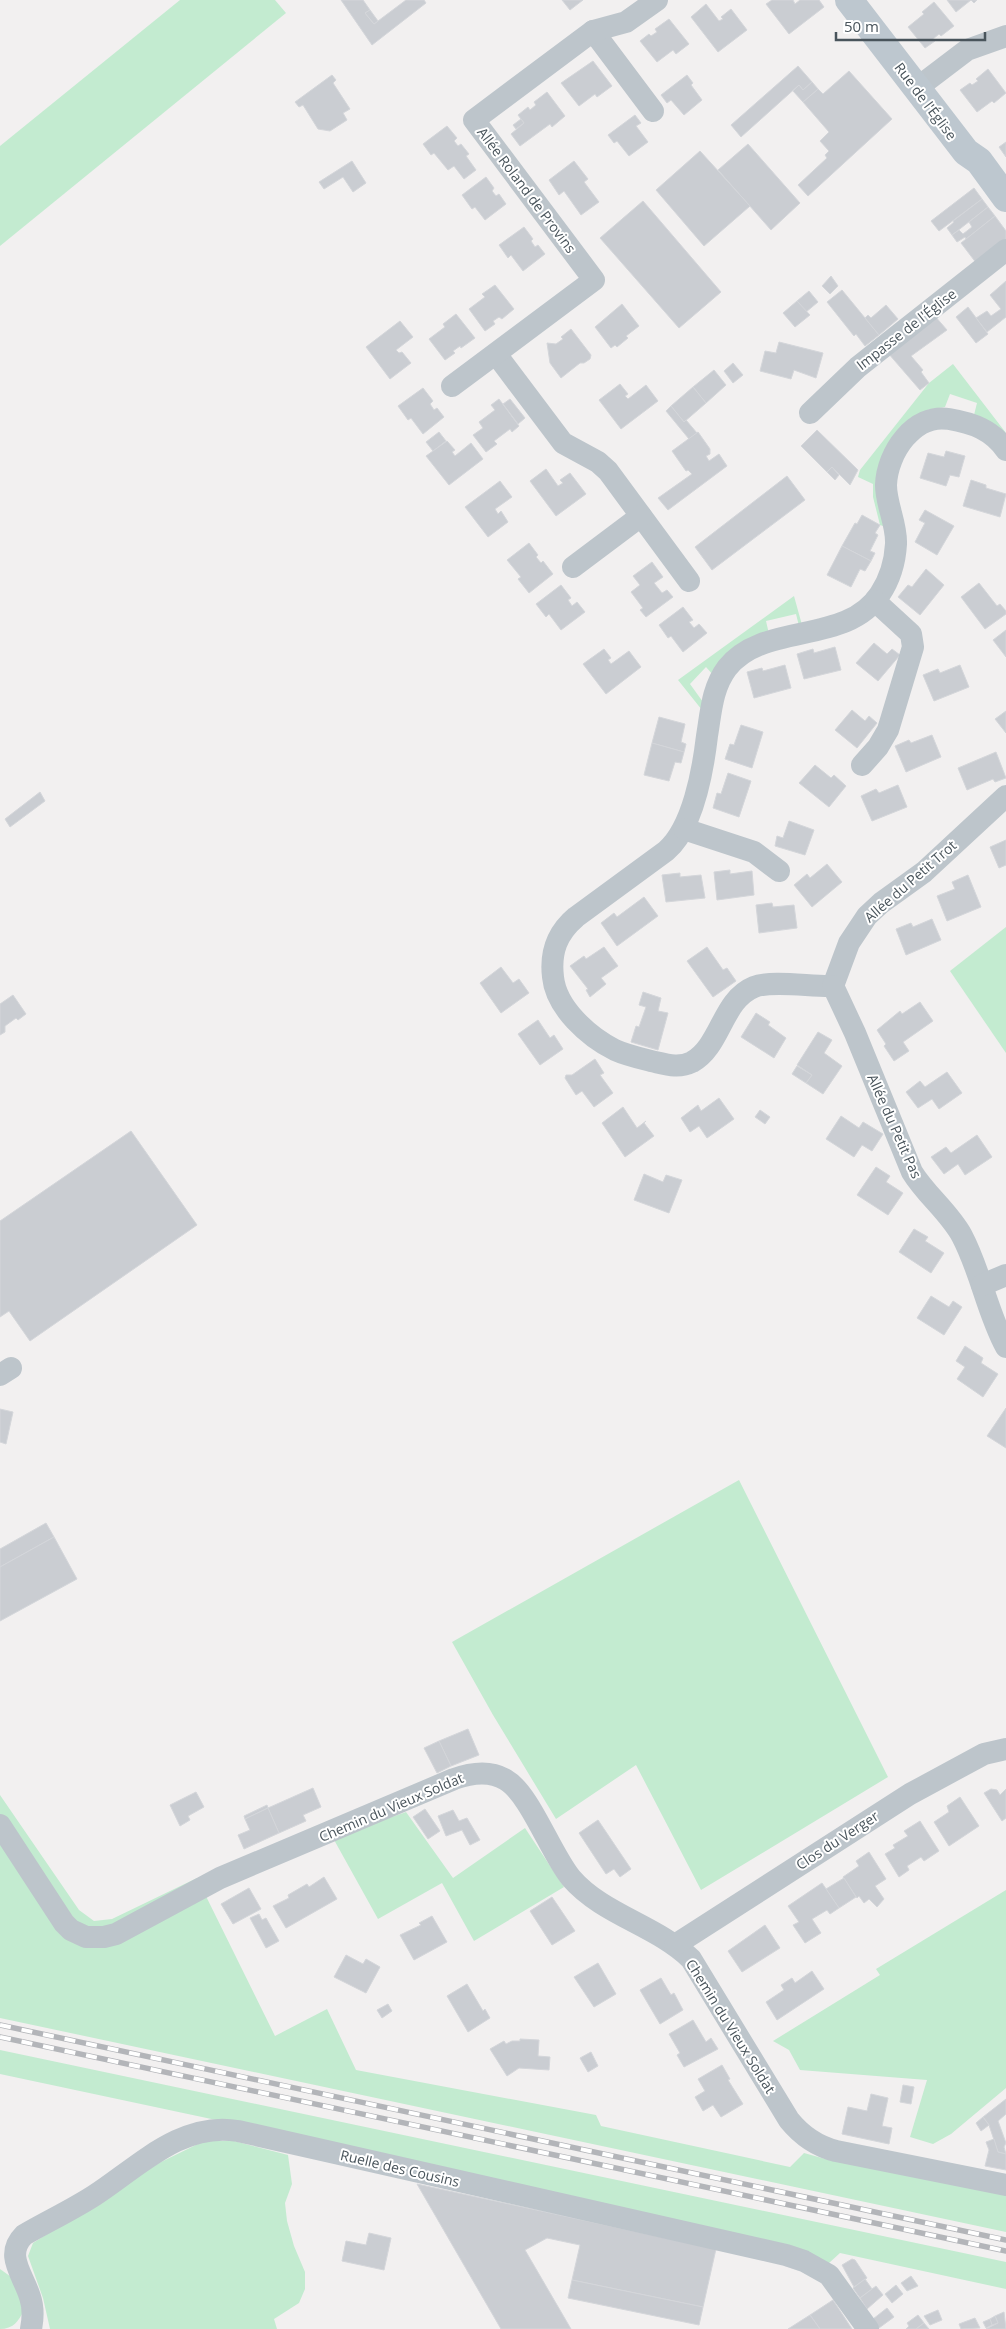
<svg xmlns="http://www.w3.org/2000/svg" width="1006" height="2329" font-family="'Open Sans',sans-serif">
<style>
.green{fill:#c3ebd0}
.building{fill:#cacdd2;stroke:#d4d6da}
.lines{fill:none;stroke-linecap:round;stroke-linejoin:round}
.street{stroke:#bdc5cb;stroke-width:22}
.secondary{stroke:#bdc7cf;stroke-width:28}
.rail-casing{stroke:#b3b5b9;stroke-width:5.5}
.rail{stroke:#fff;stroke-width:4;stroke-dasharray:11;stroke-linecap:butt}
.labels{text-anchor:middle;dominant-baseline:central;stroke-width:4;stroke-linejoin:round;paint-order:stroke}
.street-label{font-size:14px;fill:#49545b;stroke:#fff}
</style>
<rect width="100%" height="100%" fill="#f2f0f0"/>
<!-- green -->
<g class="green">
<path d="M180,0H275L286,13L0,246V146Z"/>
<path d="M953,364L1006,433L974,415L977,403L950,394L945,407L927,410L909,423L883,526L880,525L873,497V484L858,477L860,470L929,383Z"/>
<path d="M794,596L802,625L799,626L796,614L766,621L769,634L714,676L706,667L690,684L703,702L702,710L678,680Z"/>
<path d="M1006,927V1053L950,971Z"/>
<path d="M739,1480L888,1777L701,1890L636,1765L556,1819L493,1715L452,1642Z"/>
<path d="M0,1795L79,1910L94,1921L112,1919L197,1878L275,2036L327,2009L356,2070L596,2115L601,2126L790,2167L804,2153L829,2160L1006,2194V2232L0,2018Z"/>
<path d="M406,1812L453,1878L525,1828L564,1887L474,1941L442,1883L378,1919L333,1838Z"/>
<path d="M1006,1890V2088L951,2134L933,2144L910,2137L927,2080L800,2070L789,2050L773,2041L880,1975L876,1969Z"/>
<path d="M0,2050L1006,2262V2289L840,2253L829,2263L400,2159L0,2074Z"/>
<path d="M204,2141H234L288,2155L292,2184L285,2203L287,2221L294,2246L305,2272V2289L299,2303L274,2319L277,2329H50L43,2298L28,2256L33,2243L159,2163Z"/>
<path d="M0,2269L14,2279L24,2310C19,2321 13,2329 0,2329Z"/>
</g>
<!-- building -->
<g class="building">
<path d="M341,0H363L370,10L365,13L374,24L406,0H424L426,3L372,45Z"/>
<path d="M562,0H583L570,10Z"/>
<path d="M772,0H793L795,4L800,0H819L824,7L789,34L766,4Z"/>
<path d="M947,0H977L974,3L971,0L956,12Z"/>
<path d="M934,2L954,26L941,36L939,34L933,39L935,41L925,48L908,27L924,14L922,12Z"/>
<path d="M706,4L719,21L723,19L721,17L731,9L747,30L718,52L691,17Z"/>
<path d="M370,10L378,21L374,24L365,13Z"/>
<path d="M669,19L689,44L676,54L673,50L657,62L640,41L649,34L651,36L657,32L655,29Z"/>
<path d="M593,61L612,86L597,97L595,94L579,106L561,83Z"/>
<path d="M798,66L812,82L803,90L799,85L741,137L731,125Z"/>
<path d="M988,69L1006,93L994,103L992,101L977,112L960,90L970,83L972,85L978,81L976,79Z"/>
<path d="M849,71L892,119L808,196L798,185L827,158L825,155L829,151L820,141L829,132L803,102L818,89L823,94Z"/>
<path d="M332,75L336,80L333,83L350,109L343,113L347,120L330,131L318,129L303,105L299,107L295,102Z"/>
<path d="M687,75L693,83L691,85L702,100L684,115L671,100L667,103L661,95Z"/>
<path d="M812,82L818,89L803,102L793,91L799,85L803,90Z"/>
<path d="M547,92L565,116L552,127L550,124L520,146L511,134L524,123L518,115L528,107L530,110L536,105L534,102Z"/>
<path d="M635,115L641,123L636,126L648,142L629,156L617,141L614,143L608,135Z"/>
<path d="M521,119L524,123L516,129L513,125Z"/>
<path d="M447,126L457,138L454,141L458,146L461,144L469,154L466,156L476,170L464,179L454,166L448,170L434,153L431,155L423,144Z"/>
<path d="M1006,142V157L999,147Z"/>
<path d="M748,144L800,203L771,230L718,170Z"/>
<path d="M700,151L750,206L704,246L656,190Z"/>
<path d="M352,161L366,183L353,192L343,177L324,189L319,182Z"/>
<path d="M574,161L588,179L584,182L599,202L581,215L564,191L559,195L549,180Z"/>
<path d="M486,177L494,188L492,191L496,196L499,194L506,204L485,220L475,207L472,209L462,195Z"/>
<path d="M974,188L982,199L939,231L931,221Z"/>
<path d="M982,199L988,207L952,235L947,228L954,222L953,221Z"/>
<path d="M643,201L721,292L679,328L600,238Z"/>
<path d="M988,207L995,216L966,239L965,237L957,242L952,235L959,230L963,234L972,227L969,222Z"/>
<path d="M995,216L1006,231V241L977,264L961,243Z"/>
<path d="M524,227L533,239L531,241L535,247L538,245L545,254L523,271L511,255L508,258L499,245Z"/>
<path d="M831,276L838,286L830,294L822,286Z"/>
<path d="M1006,281V317L987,332L976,318L987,311L991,316L1001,309L990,295Z"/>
<path d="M495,285L514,309L502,319L499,317L493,321L495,324L485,331L469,309L485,297L482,294Z"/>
<path d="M842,290L879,335L865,346L856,334L854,336L827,302Z"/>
<path d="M809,291L818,302L806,312L797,301Z"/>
<path d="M797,301L810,315L795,327L783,313Z"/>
<path d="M622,304L639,326L626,336L628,338L617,347L615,345L611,348L595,327Z"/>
<path d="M886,305L898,319L879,335L865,318L868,315L871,318Z"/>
<path d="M968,307L988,334L976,343L956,317Z"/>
<path d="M456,314L475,338L461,348L460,346L453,351L455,353L445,360L429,339L445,327L443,324Z"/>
<path d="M934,315L947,330L911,356L923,370L921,372L929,383L920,390L888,353Z"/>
<path d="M400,321L413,337L396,350L399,353L402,352L411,363L390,379L366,347Z"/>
<path d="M571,329L591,355L590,359L584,363H580L561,378L550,363L547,343L556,344L563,339L561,337Z"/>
<path d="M779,342L823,353L816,378L794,370L791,379L760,371L765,351L776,353Z"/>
<path d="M733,363L743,375L733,383L724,371Z"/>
<path d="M714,370L726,385L706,403L693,387Z"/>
<path d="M620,384L628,394L625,396L628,399L646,385L658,401L621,429L599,400Z"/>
<path d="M693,387L706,403L684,422L671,406Z"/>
<path d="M423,388L433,401L430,404L434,410L437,408L444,417L423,434L411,418L408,420L398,406Z"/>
<path d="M499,399L519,426L512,432L510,429L494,441L497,444L486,452L473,435L483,428L479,422L495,410L491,405Z"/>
<path d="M510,399L525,418L518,424L503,404Z"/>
<path d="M671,406L684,422L686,420L697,433L689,439L666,411Z"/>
<path d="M817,430L858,470L850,485L832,467L827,472L801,446Z"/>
<path d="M439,432L446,441L433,451L426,442Z"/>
<path d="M698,432L710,449V454L706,456L709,461L719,454L727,466L668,510L658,498L692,474L688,470L686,471L672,451Z"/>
<path d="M447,441L455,450L452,452L455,456L471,443L483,459L449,485L426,456Z"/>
<path d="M946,451L965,456L959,477L950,475L946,486L920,478L928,453L944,457Z"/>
<path d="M832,467L839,475L835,480L827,472Z"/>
<path d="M546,469L558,486L563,483L560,480L570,473L586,494L556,516L530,481Z"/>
<path d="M787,476L805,500L712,570L695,547Z"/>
<path d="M971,480L986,485V488L1006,494L1000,517L963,506Z"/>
<path d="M500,481L512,497L495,509L498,514L501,511L508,522L488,537L465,507Z"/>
<path d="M925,510L954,526L937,555L915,542L925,523L919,520Z"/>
<path d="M862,515L880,525L875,533L878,535L870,551L875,553L871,561L842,546L855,523L857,524Z"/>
<path d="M529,543L538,555L536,557L541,563L543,561L553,574L529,593L518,579L521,577L507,560Z"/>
<path d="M842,546L871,561L865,571L860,569L851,587L827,575Z"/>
<path d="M652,562L663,577L654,583L662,593L667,590L673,597L646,617L640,610L643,608L631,592L640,585L633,576Z"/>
<path d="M926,569L944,585L920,615L898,597L908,585L912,587Z"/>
<path d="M979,583L997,606L1000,604L1006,611V614L985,629L961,597Z"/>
<path d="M561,585L571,598L568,600L572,606L577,602L585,612L561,630L549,614L546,617L536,604Z"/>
<path d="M683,607L693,620L689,622L694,628L699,624L707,633L683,652L671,636L668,638L659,625Z"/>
<path d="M1006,630V657L993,640Z"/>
<path d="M874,643L887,654L892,649L900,655L878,681L856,663Z"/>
<path d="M835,647L841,670L804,679L797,654L813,649L814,653Z"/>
<path d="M604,649L611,658L608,660L611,664L629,651L641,667L606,694L583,664Z"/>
<path d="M785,665L791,688L754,698L747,672L762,668L763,671Z"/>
<path d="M960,665L969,687L934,701L923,675L938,669L940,673Z"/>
<path d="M852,710L865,721L869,716L877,723L857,748L835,730Z"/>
<path d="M1006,711V733L995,719Z"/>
<path d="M659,717L685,724L681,742L686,744L684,752L652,743Z"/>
<path d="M741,725L763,732L752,768L725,759L730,744L734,745Z"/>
<path d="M932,735L941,757L906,772L895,746L909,740L911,743Z"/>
<path d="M652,743L684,752L681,763L675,762L669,781L644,775Z"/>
<path d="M996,752L1006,778L995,782L993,779L967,790L958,768Z"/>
<path d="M815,765L831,778L834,775L846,786L829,807L799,783Z"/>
<path d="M728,773L751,781L739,817L713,808L717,793L721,794Z"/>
<path d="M898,785L907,807L872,821L861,796L876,789L879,793Z"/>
<path d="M40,792L45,801L10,827L5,819Z"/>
<path d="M789,821L814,830L805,855L775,846L777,836L783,838Z"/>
<path d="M1006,840V865L999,868L990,847Z"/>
<path d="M827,864L842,882L812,907L794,885L807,874L810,878Z"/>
<path d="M730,870V874L752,871L754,895L717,900L714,872Z"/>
<path d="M680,873V877L701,875L705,898L666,902L662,875Z"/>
<path d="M968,875L981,907L947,921L937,896L955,889L952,882Z"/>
<path d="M644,897L658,916L617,946L601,923L614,913L617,917Z"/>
<path d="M772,903L773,907L794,905L797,928L759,933L756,905Z"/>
<path d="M932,919L941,940L906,955L896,929L911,923L913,927Z"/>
<path d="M604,947L618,966L601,978L606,984L590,997L586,990L588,989L570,966L584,956L586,959Z"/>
<path d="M707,947L723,970L727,968L736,981L713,997L687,961Z"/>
<path d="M501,967L513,983L519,979L529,993L501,1013L480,983Z"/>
<path d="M643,992L661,998L658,1011L668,1013L658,1050L631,1042L636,1026L639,1027L646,1007L639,1005Z"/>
<path d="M13,995L26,1014L18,1020L16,1018L5,1026V1032L0,1035V1004Z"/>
<path d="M920,1002L933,1021L903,1042L909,1051L894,1061L884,1046L886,1044L877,1030L900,1011L902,1014Z"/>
<path d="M756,1013L770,1022L768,1025L786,1038L774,1058L741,1037Z"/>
<path d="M538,1020L550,1038L554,1035L563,1049L540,1065L518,1034Z"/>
<path d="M818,1032L832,1040L824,1053L842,1066L823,1094L806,1083L812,1075L797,1065Z"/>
<path d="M595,1059L604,1073L600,1075L613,1093L594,1107L582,1091L576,1095L565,1078L566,1075H572Z"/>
<path d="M797,1066L812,1075L806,1083L792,1074Z"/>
<path d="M947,1072L962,1093L939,1109L932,1099L918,1108L906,1092L920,1081L925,1087Z"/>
<path d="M719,1098L734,1119L707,1138L699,1126L690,1132L681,1118L698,1105L701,1111Z"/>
<path d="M623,1107L637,1128L646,1121L644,1123L654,1136L625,1157L602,1123Z"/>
<path d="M760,1110L770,1117L765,1124L755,1117Z"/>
<path d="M841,1116L859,1128L863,1122L883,1134L872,1151L862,1145L854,1157L826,1139Z"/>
<path d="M131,1131L197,1225L30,1341L9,1311L0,1317V1221Z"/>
<path d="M977,1135L992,1157L965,1175L958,1164L944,1174L931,1157L946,1147L951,1153Z"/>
<path d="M876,1167L890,1176L886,1182L903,1193L888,1215L857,1195Z"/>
<path d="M644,1174L663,1182L666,1175L682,1180L669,1213L634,1200Z"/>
<path d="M914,1229L928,1237L925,1241L944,1253L931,1273L899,1252Z"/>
<path d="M931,1296L949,1307L953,1301L962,1307L944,1335L917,1318Z"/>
<path d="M965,1346L983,1358L981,1363L998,1374L983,1397L957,1379L965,1367L956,1361Z"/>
<path d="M1006,1408V1448L987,1436Z"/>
<path d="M0,1409L13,1412L6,1444L0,1442Z"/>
<path d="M46,1523L54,1537L0,1567V1549Z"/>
<path d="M54,1537L77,1579L0,1621V1567Z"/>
<path d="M468,1729L479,1755L451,1766L439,1741Z"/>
<path d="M439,1741L451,1766L437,1773L424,1748Z"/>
<path d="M313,1788L321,1807L303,1815L306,1821L279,1833L268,1808Z"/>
<path d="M991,1789L997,1790L1000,1795L1006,1789V1818L1002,1821L984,1793Z"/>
<path d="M196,1792L204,1807L188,1816L190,1820L180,1826L170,1805Z"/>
<path d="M960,1797L979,1826L949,1846L934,1822L949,1812L947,1806Z"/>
<path d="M267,1805L268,1808L245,1819L244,1816Z"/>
<path d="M268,1808L279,1833L244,1849L238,1835L250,1830L245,1819Z"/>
<path d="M425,1809L440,1831L428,1839L413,1817Z"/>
<path d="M453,1810L459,1821L467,1818L480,1840L470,1845L462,1830L446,1836L438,1816Z"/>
<path d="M598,1820L631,1869L620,1877L614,1869L606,1874L579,1833Z"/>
<path d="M920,1821L939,1851L924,1861L921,1857L907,1866L909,1870L899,1877L885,1854L895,1848L893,1845L908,1836L904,1831Z"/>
<path d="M869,1852L886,1879L875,1886L884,1899L877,1907L869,1899L864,1903L859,1896L857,1898L843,1877L859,1866L856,1861Z"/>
<path d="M324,1877L337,1899L286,1928L273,1906L289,1898L288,1895L307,1884L309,1887Z"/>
<path d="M844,1878L856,1897L839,1908L826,1889Z"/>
<path d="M822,1883L839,1908L830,1914L827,1910L812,1919L821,1933L805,1943L793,1925L799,1922L788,1906Z"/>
<path d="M249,1888L261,1909L233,1924L221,1904Z"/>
<path d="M552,1897L575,1931L552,1945L530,1911Z"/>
<path d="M259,1914L262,1920L266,1918L279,1941L266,1948L250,1918Z"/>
<path d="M432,1916L447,1942L414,1960L400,1935L421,1925L419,1923Z"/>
<path d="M765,1925L780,1948L742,1972L728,1951Z"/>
<path d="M346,1955L363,1964L366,1959L380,1967L366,1993L334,1977Z"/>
<path d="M598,1963L616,1994L594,2007L574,1977Z"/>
<path d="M812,1971L824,1989L777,2020L766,2002L784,1990L781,1985L792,1978L795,1983Z"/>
<path d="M661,1978L671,1995L674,1993L683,2010L660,2024L640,1990Z"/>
<path d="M467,1984L483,2011L485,2009L490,2018L468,2032L447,1996Z"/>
<path d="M388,2004L392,2011L382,2018L377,2010Z"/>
<path d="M693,2020L706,2042L711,2038L718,2049L684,2067L677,2055L680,2053L669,2034Z"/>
<path d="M520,2039L539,2040L538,2056L550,2057L549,2070L519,2068L507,2076L490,2049L504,2041L506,2044L512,2041H520Z"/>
<path d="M591,2052L598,2066L588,2072L580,2058Z"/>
<path d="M722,2065L730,2079L728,2080L743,2104L721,2117L713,2105L703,2111L695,2097L705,2091L698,2079Z"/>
<path d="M903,2085L914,2087L911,2104L900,2102Z"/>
<path d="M871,2094L888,2098L882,2126L892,2128L889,2144L842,2134L848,2107L867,2111Z"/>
<path d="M1006,2099V2114L998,2121L1006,2143L1004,2147L1006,2154L998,2152L989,2125L983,2117Z"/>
<path d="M983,2117L989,2125L981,2131L976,2123Z"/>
<path d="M994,2139L998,2152L1006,2154V2170L985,2166L989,2150L986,2142Z"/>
<path d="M417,2184L716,2249L703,2307L572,2280L580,2245L547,2238L525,2250L571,2329H501Z"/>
<path d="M369,2233L391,2238L384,2270L342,2261L346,2241L366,2245Z"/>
<path d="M852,2259L855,2260L867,2278L854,2287L842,2265Z"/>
<path d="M911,2276L918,2286L907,2291L901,2283Z"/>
<path d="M865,2279L872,2289L860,2298L853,2288Z"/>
<path d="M572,2280L703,2307L699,2325L568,2298Z"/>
<path d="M896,2285L903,2294L892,2303L885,2294Z"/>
<path d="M876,2286L883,2295L867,2309L860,2298Z"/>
<path d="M833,2300L852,2329H820L810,2315Z"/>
<path d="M887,2308L894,2317L879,2328L873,2319Z"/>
<path d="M938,2310L942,2320L930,2325L924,2316Z"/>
<path d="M1004,2312L1006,2329H986L998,2323L995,2316Z"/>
<path d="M810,2315L820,2329H788Z"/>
<path d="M918,2315L924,2323L916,2329H906L909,2326L907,2323Z"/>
<path d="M995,2316L998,2323L992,2325L990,2319Z"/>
<path d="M975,2318L980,2328L961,2329L959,2324Z"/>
<path d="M990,2319L992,2325L986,2328L983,2322Z"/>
<path d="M924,2323L929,2329H916Z"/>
</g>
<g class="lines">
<!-- street -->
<g class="street">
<path d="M593,31L653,111"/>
<path d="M917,88L967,50L1006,36"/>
<path d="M496,354L563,443L598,462L608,471L689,581"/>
<path d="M452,386L594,280L474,120L593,31L626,22L657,0"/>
<path d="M810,413L858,367L1006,250"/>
<path d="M1006,450C992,430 973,423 949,419C914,413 887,453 886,485C886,505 897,524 896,544C895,562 890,579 880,594C846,646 764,621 727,668C712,688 711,712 707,736C703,770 693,828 666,851L576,917C557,933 550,952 553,977C556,1008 589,1037 615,1050C626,1055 639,1058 651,1061C665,1064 678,1069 692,1062C721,1046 722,1000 754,987C772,980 812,987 833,986L849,943L867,916L881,903L924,872L1006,796"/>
<path d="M573,567L641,516"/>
<path d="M862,765L878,747L888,730L913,647L911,634L875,601"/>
<path d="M684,829L754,852L779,871"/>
<path d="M833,986L855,1033L912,1172C926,1195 949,1212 962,1236C981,1272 987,1312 1006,1347"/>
<path d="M982,1285L1006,1275"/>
<path d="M0,1375L11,1368"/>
<path d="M0,1825L64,1923L71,1930L86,1937H104L116,1934L220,1878L454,1779C471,1773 490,1770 506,1780C530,1794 551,1854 571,1878C603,1915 656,1925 691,1959L789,2120C802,2136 816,2146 836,2151L1006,2185"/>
<path d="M675,1945L910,1794L984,1754L1006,1749"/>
<path d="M31,2329C33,2319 33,2306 30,2297C23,2274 4,2255 24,2235C48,2221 72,2210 95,2195C138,2167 182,2121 238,2131L786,2255L804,2261L829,2275L868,2329"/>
</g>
<!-- secondary -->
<path class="secondary" d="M849,0L966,152L979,161L1006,198"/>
<!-- rail casing -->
<g class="rail-casing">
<g id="rail">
<path d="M0,2025L1006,2240"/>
<path d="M0,2037L1006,2251"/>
</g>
</g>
<!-- rail -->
<use href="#rail" class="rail"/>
</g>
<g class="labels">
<!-- street labels -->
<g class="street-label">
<text transform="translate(926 101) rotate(53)">Rue de l'Église</text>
<text transform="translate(527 190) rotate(53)">Allée Roland de Provins</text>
<text transform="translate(906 329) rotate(-38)">Impasse de l'Église</text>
<text transform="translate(910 881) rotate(-41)">Allée du Petit Trot</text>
<text transform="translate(895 1126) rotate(66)">Allée du Petit Pas</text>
<text transform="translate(391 1807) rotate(-23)">Chemin du Vieux Soldat</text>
<text transform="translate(837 1840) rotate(-33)">Clos du Verger</text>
<text transform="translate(731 2026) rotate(58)">Chemin du Vieux Soldat</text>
<text transform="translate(400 2168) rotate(13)">Ruelle des Cousins</text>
</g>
</g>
<!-- scale -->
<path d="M836 32v8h149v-8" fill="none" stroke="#49545b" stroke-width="2.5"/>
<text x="844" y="32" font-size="15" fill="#49545b" stroke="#ffffff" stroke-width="4" paint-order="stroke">50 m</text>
</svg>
